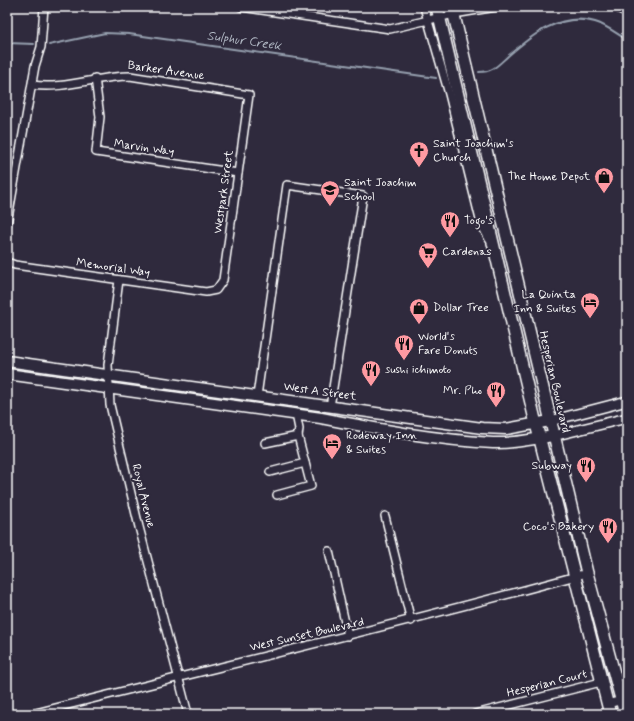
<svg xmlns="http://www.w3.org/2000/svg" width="634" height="721" font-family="Mynerve,sans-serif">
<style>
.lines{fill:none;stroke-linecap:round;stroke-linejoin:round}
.stream{stroke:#96a0af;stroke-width:2}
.minor-casing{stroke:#fff;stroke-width:10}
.tertiary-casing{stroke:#fff;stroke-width:12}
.secondary-casing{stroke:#fff;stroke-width:13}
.primary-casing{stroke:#fff;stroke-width:14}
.minor{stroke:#2f2a3d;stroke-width:7}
.tertiary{stroke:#2f2a3d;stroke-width:9}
.secondary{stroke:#2f2a3d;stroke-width:10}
.primary{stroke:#2f2a3d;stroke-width:11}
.labels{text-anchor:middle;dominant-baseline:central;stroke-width:4;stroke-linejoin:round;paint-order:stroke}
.street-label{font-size:12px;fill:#fff;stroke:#2f2a3d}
.poi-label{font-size:12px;fill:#fff;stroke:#2f2a3d;text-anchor:start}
.water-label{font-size:13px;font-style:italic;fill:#b0b7c3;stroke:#2f2a3d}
</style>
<rect width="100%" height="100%" fill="#2f2a3d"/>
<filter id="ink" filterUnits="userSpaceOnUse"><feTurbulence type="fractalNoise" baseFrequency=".025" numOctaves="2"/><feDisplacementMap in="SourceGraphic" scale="8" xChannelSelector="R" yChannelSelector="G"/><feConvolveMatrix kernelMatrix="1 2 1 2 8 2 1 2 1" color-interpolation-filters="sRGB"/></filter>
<g filter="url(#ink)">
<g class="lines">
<!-- stream -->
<g class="stream">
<path d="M7,43L34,44"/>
<path d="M49,45L105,33L129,34L436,78"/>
<path d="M479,72C493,72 498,65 508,56C532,35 560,12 595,22C606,25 617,34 627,40"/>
</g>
<!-- minor casing -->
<g class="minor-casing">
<g id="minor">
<path d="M241,7L390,29L454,14L496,7"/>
<path d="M424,7L449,94L481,224L489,239"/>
<path d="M616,7L627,13"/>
<path d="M95,78L100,117L96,152L238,173"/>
<path d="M7,224L35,66L41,47L44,7"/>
<path d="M7,262L15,265L206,292L216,290L223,280L249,95L130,76C97,76 64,90 32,85"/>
<path d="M119,280L108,365L110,405L139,527L188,714"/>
<path d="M257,396L287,185L363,196L330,407"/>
<path d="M265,443L298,436"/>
<path d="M270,472L305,463"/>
<path d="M277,495L311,486L298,436L299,429L296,414"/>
<path d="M385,516L411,621"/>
<path d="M329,551L348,636"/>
<path d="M607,704L627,699"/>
<path d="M32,714C217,667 403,624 587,573"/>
<path d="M475,714L601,682"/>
</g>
</g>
<!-- tertiary casing -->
<g class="tertiary-casing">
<g id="tertiary">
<path d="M550,421L627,401"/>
<path d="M553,436L627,418"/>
</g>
</g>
<!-- secondary casing -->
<g class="secondary-casing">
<g id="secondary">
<path d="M7,361L482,428L506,429L550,421"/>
<path d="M7,374L321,418C377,429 436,440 493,443C513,444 534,439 553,436"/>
</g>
</g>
<!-- primary casing -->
<g class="primary-casing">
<g id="primary">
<path d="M437,7L536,424L610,714"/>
<path d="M452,7L587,573L625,714"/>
</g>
</g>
<!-- minor -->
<use href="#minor" class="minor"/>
<!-- tertiary -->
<use href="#tertiary" class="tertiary"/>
<!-- secondary -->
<use href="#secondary" class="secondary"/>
<!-- primary -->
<use href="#primary" class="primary"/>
</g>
</g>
<!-- icons -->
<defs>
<g id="church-pin" transform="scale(1)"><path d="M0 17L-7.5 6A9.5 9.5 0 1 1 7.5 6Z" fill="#ff9aa2" stroke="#2f2a3d"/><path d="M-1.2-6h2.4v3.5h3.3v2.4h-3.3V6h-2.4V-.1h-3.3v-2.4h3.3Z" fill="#111"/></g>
<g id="shop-pin" transform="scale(1)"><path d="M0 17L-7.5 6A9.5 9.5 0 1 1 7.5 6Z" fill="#ff9aa2" stroke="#2f2a3d"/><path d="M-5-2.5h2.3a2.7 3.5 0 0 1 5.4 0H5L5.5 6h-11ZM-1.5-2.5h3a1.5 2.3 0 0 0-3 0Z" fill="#111"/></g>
<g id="school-pin" transform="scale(1)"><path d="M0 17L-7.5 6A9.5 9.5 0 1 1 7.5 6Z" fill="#ff9aa2" stroke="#2f2a3d"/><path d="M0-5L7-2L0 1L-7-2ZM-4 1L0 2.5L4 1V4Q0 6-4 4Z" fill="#111"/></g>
<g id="restaurant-pin" transform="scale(1)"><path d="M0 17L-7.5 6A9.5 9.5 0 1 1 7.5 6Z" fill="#ff9aa2" stroke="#2f2a3d"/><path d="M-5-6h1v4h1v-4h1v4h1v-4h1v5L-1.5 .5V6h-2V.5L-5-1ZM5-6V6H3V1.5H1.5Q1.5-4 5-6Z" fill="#111"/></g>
<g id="supermarket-pin" transform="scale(1)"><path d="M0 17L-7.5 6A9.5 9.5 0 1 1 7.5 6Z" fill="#ff9aa2" stroke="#2f2a3d"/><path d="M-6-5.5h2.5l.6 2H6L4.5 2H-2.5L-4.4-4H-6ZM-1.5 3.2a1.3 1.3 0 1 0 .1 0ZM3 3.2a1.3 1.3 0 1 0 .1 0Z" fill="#111"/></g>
<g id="hotel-pin" transform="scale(1)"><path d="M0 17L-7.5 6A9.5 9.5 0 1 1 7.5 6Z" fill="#ff9aa2" stroke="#2f2a3d"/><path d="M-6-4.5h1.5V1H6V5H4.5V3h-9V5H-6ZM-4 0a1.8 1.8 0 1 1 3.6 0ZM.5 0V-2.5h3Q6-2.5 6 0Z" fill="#111"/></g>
</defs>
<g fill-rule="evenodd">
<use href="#church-pin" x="419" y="151"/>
<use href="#shop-pin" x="604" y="177"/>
<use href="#school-pin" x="330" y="190"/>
<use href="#restaurant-pin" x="450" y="221"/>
<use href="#supermarket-pin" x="428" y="252"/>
<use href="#hotel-pin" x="590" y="302"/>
<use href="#shop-pin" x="419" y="308"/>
<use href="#restaurant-pin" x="404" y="344"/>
<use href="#restaurant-pin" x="371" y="370"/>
<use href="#restaurant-pin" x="496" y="391"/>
<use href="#hotel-pin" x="332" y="443"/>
<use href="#restaurant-pin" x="586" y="466"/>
<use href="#restaurant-pin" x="608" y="527"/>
</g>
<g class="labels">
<!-- street labels -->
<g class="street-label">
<text transform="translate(166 71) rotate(8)">Barker Avenue</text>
<text transform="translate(144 148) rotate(8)">Marvin Way</text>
<text transform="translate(224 192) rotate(-82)">Westpark Street</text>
<text transform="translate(113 268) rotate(8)">Memorial Way</text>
<text transform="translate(554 382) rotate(77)">Hesperian Boulevard</text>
<text transform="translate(320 392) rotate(8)">West A Street</text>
<text transform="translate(143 496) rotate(76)">Royal Avenue</text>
<text transform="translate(307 635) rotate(-13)">West Sunset Boulevard</text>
<text transform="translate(547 684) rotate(-14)">Hesperian Court</text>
</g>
<!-- poi labels -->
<g class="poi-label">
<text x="433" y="144">Saint Joachim's<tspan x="433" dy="14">Church</tspan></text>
<text x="590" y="177" text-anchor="end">The Home Depot</text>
<text x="344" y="183">Saint Joachim<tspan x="344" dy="14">School</tspan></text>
<text x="464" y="221">Togo's</text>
<text x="442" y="252">Cardenas</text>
<text x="576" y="295" text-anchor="end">La Quinta<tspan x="576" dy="14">Inn &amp; Suites</tspan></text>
<text x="433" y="308">Dollar Tree</text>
<text x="418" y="337">World's<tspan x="418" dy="14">Fare Donuts</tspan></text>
<text x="385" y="370">sushi ichimoto</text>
<text x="482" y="391" text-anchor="end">Mr. Pho</text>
<text x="346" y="436">Rodeway Inn<tspan x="346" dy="14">&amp; Suites</tspan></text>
<text x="572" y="466" text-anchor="end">Subway</text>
<text x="594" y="527" text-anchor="end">Coco's Bakery</text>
</g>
<!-- water labels -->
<g class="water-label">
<text transform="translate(244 41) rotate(8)">Sulphur Creek</text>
</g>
</g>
<!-- margin -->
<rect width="634" height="721" fill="none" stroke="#2f2a3d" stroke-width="24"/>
<rect x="12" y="12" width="610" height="697" fill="none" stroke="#fff" stroke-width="1.5" filter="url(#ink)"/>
</svg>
